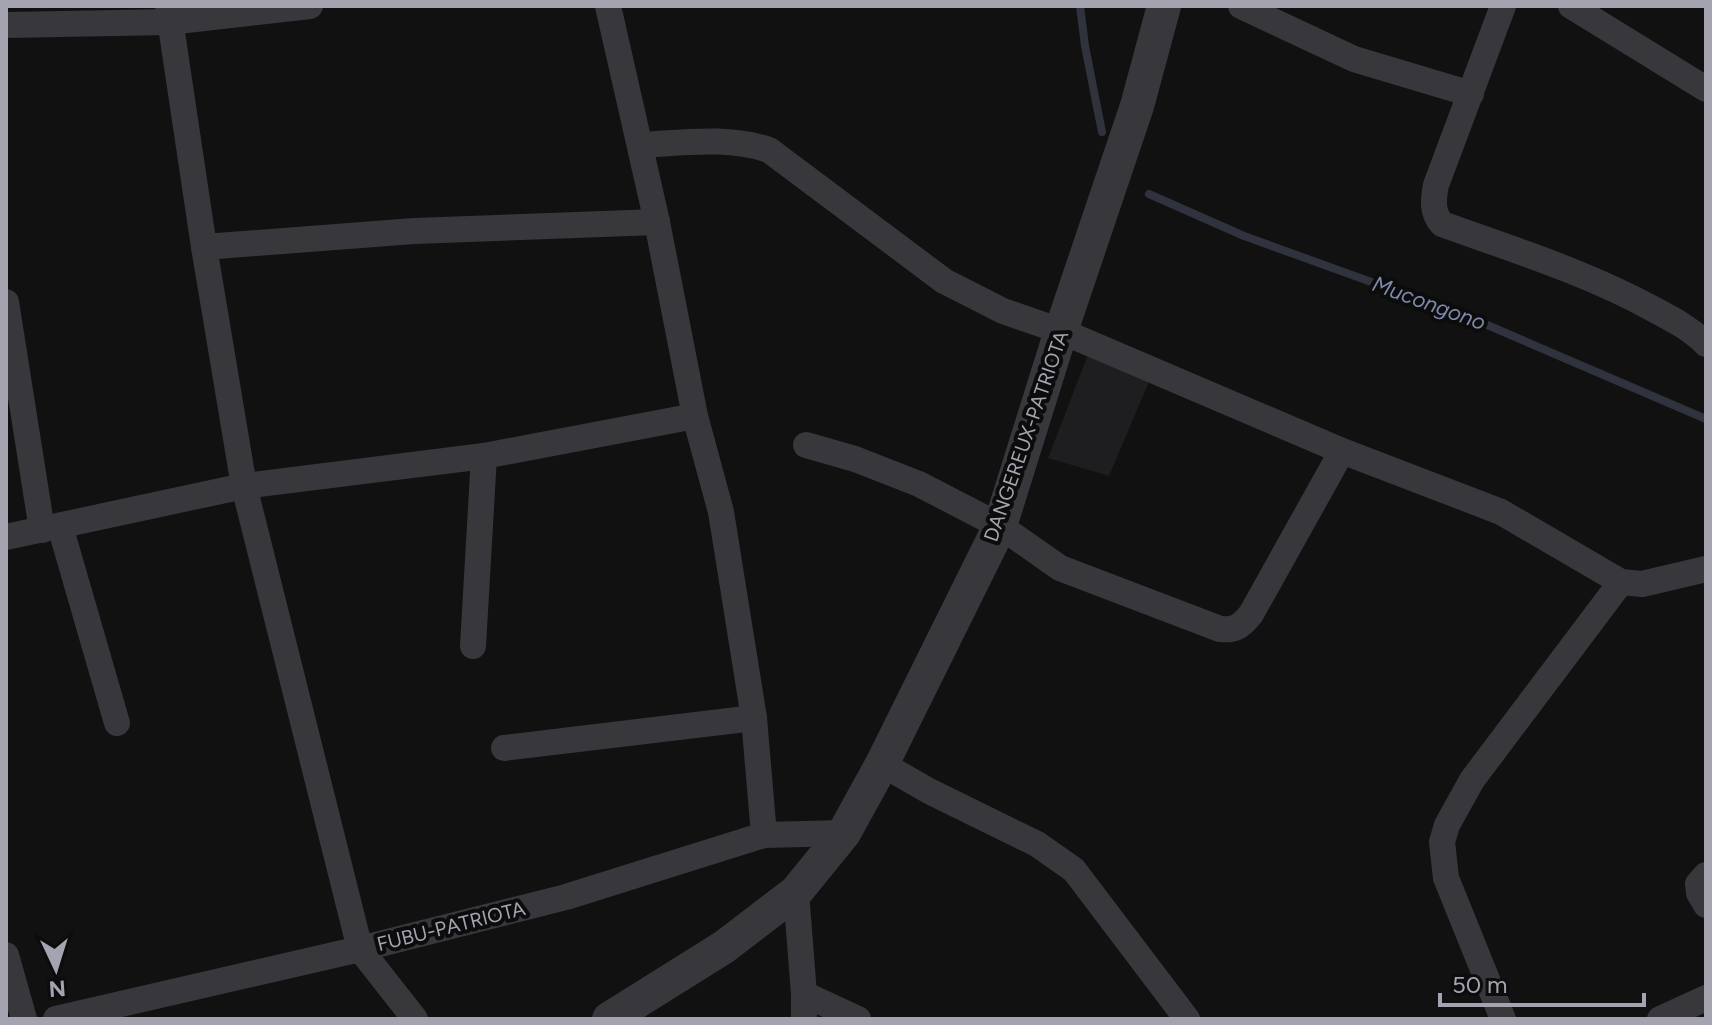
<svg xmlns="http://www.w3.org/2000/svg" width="1712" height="1025" font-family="Figtree,sans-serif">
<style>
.built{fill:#1e1d1f}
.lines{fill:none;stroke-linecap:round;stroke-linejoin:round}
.stream{stroke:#30333d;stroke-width:8}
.minor{stroke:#38373c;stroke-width:26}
.tertiary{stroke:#38373c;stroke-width:34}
.labels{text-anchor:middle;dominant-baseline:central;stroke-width:8;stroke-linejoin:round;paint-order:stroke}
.street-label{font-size:20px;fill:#a4a4b1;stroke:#0c0c0d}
.water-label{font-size:22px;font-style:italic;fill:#7e89aa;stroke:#0c0c0d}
</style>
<rect width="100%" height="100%" fill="#111112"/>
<!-- built -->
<path class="built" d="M1091,347L1151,377L1109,476L1048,458Z"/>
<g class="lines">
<!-- stream -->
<g class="stream">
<path d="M1080,6L1085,46L1102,132"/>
<path d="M1149,194L1244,236L1471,318L1706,419"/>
</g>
<!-- minor -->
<g class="minor">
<path d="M168,6L204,247L244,486L360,949L415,1019"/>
<path d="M608,6L657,222L695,416L721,512L754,718L764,835"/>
<path d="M1241,6L1354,59L1471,94"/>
<path d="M1503,6L1436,185C1433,200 1432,213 1442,224C1514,250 1588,273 1655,310C1674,320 1691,329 1706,344"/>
<path d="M1571,6L1706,89"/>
<path d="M6,25L169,22L310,6"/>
<path d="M640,145C682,143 728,136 769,150L944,281L1003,311L1061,331L1342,451L1501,512L1621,582L1642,584L1706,569"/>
<path d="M204,247L414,231L657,222"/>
<path d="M6,302L42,530"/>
<path d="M806,445L855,459L919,484L1000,526L1060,568L1220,629C1236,631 1242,625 1251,614L1342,451"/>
<path d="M60,526L117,723"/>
<path d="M6,537L244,486L484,456L695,416"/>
<path d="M473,646L484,456"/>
<path d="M504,748L754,718"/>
<path d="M882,764L929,791L1037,844L1074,870L1187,1019"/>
<path d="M1706,875L1698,884L1699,893L1706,905"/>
<path d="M796,892L804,994V1019"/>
<path d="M6,955L24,1019"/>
<path d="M804,994L858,1019"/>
<path d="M56,1019L360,949L566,897L764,835L844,833"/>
<path d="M1503,1019L1446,878L1442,842L1447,825L1472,780L1621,582"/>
<path d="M1660,1019L1706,998"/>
</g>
<!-- tertiary -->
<path class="tertiary" d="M609,1019L724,947L796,892L844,833L882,764L1000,526L1061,331L1137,106L1164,6"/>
</g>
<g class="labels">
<!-- street labels -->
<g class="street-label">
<text transform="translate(1026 436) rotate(-71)">DANGEREUX-PATRIOTA</text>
<text transform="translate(451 926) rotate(-14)">FUBU-PATRIOTA</text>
</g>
<!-- water labels -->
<g class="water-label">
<text transform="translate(1429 303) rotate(20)">Mucongono</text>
</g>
</g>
<!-- border -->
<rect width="1712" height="1025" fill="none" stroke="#a4a4b1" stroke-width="16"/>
<!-- north arrow -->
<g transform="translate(56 969) rotate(176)" stroke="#0c0c0d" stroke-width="6" paint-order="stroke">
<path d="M0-6L14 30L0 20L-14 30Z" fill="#a4a4b1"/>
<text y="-12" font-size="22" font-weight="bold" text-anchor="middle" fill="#a4a4b1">N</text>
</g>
<!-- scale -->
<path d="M1440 993v12h204v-12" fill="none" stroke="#a4a4b1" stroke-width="4"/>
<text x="1452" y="993" font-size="24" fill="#a4a4b1" stroke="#0c0c0d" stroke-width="6" paint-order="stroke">50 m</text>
</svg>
